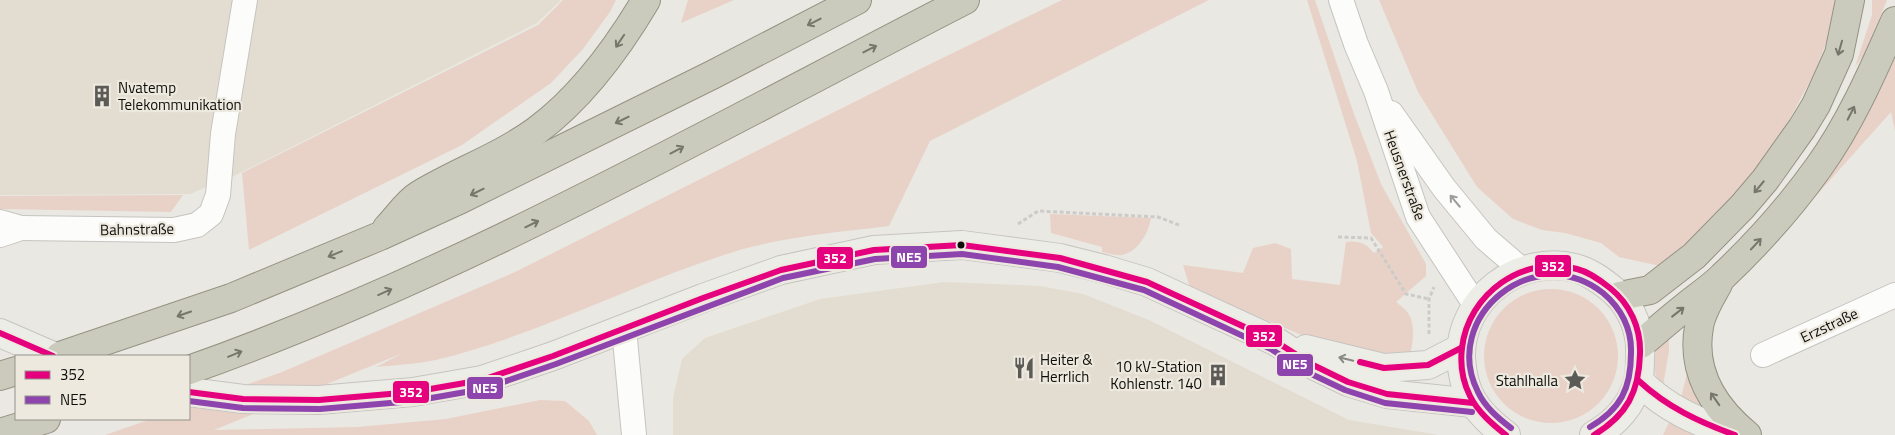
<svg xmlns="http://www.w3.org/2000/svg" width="1895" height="435" font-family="'Titillium Web',sans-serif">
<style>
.built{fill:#e3ddd1}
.green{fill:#e8d2c8}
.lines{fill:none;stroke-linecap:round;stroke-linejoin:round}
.street-casing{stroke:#c6c4c0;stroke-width:26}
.secondary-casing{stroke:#c6c4c0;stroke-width:30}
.highway-casing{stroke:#949383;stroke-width:30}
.path{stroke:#cccbc9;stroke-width:3;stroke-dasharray:4 2.5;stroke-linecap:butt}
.street{stroke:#fcfcfb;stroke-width:24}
.secondary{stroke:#edede8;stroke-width:28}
.highway{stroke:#cbcbbd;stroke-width:28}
.bus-1-casing{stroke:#ede9df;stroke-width:10}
.bus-2-casing{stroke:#ede9df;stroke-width:10}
.bus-1{stroke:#e5007d;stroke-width:6}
.bus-2{stroke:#8e44ad;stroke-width:6}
.oneway{stroke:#76766c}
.oneway2{stroke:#9d9d9b}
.oneway3{stroke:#898984}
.bus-dot{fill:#0f0e0a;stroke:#ede9df;stroke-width:2}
.labels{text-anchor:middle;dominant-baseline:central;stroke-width:4.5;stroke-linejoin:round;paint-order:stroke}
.poi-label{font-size:15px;fill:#0f0e0a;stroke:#ede9df;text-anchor:start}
.street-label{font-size:15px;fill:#0f0e0a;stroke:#ede9df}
.line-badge{stroke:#ede9df;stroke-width:2}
.badge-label{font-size:14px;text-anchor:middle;font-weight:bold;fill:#fff}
</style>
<rect width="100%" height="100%" fill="#eae8e2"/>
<!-- built -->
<g class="built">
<path d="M0,0H561L537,23L236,175L190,194L0,195Z"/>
<path d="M944,282L1040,286L1083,294L1149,320L1349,420L1439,435H673V398L682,359L705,338L820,299Z"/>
</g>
<!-- green -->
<g class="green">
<path d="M563,0H616L610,12L583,49L551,83L462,145L249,250L242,173L538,25Z"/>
<path d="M688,0H734L681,23Z"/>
<path d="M1062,0H1209L930,141L889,226C841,232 791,236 743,249C639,280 543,334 436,360C417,364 396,365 376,367L403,353L214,430L357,427L446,419L540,400L565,401L589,421L597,435H105L151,419H189V405L282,372L515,272L922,68Z"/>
<path d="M1307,0H1315L1354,114L1381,184L1426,264V276L1396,302C1400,305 1405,309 1408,313C1416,325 1413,343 1410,355H1371L1323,344L1190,288L1183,265L1243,273L1253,248L1275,243L1291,249L1292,279L1340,285L1346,242C1358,240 1366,243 1374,253L1383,247L1371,233L1357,161Z"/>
<path d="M1379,0H1835L1831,30L1815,72L1770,155L1722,213L1660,266L1619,257L1601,243L1565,233L1542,230L1513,219L1477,187L1418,92Z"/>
<path d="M1872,0H1887L1865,53L1855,67L1872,15Z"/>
<path d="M1895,58V131L1891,112L1814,198L1817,189L1879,93Z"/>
<path d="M183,195L171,212L0,209V196Z"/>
<path d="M1050,214L1151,218C1149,232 1138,252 1122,255C1117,256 1107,253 1102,252V247L1051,233Z"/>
<circle cx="1551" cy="356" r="67"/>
<path d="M1669,334V351L1663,386C1647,369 1653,348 1669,334Z"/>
<path d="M1689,365L1711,413L1680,402Z"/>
<path d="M1672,421L1700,435H1663L1669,422Z"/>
</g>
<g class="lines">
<!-- street casing -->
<g class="street-casing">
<g id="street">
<path d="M1341,0L1356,44L1376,91L1418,217L1476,306"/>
<path d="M1391,113L1444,188L1486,239L1522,270"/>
<path d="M0,222L21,228L0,235"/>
<path d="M21,228L174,230L197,225L211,214L218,195L223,134L245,0"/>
<path d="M624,329L634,435"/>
<path d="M1763,355L1895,295"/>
</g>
</g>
<!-- secondary casing -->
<g class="secondary-casing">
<g id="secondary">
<path d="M0,333L53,356"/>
<path d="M1306,349L1384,368L1428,365L1461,348"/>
<path d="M1639,381C1666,409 1698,422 1735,435"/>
<path d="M189,392L243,399L319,400L413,392L482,380L553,356L703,298L781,270L874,250L962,245L1060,258L1104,269L1147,282L1175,295L1275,341L1311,364L1348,382L1387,394L1473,403"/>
<path d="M1506,435C1494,426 1483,417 1474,403C1465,390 1462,373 1461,357C1460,298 1519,254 1575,268C1590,272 1602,281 1614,291C1633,308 1642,334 1640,358C1640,366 1640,374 1638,381C1633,404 1615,424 1594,435"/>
</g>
</g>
<!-- highway casing -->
<g class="highway-casing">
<g id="highway">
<path d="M387,228C397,218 407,202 419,195C457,172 500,157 536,131C582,97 617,49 646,0"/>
<path d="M1718,284C1711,297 1701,312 1699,327C1691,371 1713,407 1747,435"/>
<path d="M1620,296L1650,290L1694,256L1742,207L1765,180L1802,128L1816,105L1839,54L1850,0"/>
<path d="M1641,344C1656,331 1670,319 1685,307C1697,297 1711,288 1723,276C1758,243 1790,207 1818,168C1850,124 1873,71 1895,21"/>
<path d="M60,356L231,298L380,236L461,199L712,75L857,0"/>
<path d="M189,370C460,274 710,131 965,0"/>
<path d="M0,376L16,371"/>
<path d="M0,433L46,419"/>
</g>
</g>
<!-- path -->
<g class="path">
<path d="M1018,224L1038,211L1158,217L1179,225"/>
<path d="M1338,237L1371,238L1406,294L1429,299"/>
<path d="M1429,334V299L1434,287"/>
</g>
<!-- street -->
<use href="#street" class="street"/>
<!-- secondary -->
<use href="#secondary" class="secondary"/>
<!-- highway -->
<use href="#highway" class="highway"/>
<!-- bus-1 casing -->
<g class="bus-1-casing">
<g id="bus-1">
<path d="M0,333L53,356"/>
<path d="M1360,362L1384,368L1428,365L1461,348"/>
<path d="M1639,381C1667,407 1699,422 1735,435"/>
<path d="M189,392L243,399L319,400L413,392L482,380L553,356L703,298L781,270L874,250L962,245L1060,258L1147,282L1275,341L1311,364L1348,382L1387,394L1473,403"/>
<path d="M1506,435C1492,424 1478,412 1470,396C1463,382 1460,364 1462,348C1468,294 1523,254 1577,269C1589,272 1600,280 1610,288C1630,304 1641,328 1640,354C1639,392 1627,415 1594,435"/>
</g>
</g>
<!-- bus-2 casing -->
<g class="bus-2-casing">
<g id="bus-2">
<path d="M189,401L243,408L320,409L414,401L483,389L556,364L783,278L875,259L962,254L1058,267L1144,290L1271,349L1307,372L1345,390L1385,403L1472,412"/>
<path d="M1511,428C1498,418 1485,407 1478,392C1440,317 1534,239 1603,293C1621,308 1632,329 1631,353C1631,388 1621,409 1590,427"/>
</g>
</g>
<!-- bus-1 -->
<use href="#bus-1" class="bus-1"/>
<!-- bus-2 -->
<use href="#bus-2" class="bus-2"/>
</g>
<!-- one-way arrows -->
<defs><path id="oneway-shaft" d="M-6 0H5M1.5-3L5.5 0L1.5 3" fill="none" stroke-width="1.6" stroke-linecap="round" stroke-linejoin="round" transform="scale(1.25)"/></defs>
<g class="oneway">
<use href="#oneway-shaft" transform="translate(814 22) rotate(153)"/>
<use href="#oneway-shaft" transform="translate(620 41) rotate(124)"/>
<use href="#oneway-shaft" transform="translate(1840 48) rotate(106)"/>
<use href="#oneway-shaft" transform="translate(870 49) rotate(-27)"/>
<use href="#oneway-shaft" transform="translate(1851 113) rotate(-63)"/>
<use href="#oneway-shaft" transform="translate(622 120) rotate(154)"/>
<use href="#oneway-shaft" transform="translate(677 150) rotate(-28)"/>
<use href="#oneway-shaft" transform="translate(1759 187) rotate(130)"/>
<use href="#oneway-shaft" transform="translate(477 192) rotate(154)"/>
<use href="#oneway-shaft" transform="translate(532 224) rotate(-26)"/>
<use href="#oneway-shaft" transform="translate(1756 244) rotate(-47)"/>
<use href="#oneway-shaft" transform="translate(335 254) rotate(158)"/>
<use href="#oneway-shaft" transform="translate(385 292) rotate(-24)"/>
<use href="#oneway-shaft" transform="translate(1678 312) rotate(-38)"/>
<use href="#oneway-shaft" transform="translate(184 314) rotate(161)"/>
<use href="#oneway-shaft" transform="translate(235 354) rotate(-22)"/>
<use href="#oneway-shaft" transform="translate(1715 399) rotate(-125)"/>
</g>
<use class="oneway2" href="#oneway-shaft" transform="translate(1455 201) rotate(-130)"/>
<use class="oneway3" href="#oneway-shaft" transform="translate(1346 359) rotate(-166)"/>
<!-- icons -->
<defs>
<g id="building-bare" transform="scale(1.725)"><path d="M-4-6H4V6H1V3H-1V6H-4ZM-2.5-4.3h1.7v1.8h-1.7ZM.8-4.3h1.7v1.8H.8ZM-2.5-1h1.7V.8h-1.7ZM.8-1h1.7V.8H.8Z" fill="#5c5a56" stroke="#ede9df" stroke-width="2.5" paint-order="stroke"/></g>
<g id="restaurant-bare" transform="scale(1.725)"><path d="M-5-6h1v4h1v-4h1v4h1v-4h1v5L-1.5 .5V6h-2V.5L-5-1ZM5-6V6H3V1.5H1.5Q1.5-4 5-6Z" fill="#5c5a56" stroke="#ede9df" stroke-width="2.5" paint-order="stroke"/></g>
<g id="sight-bare" transform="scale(1.725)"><path d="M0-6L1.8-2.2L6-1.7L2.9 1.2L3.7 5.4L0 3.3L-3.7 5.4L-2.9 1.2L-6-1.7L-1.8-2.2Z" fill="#5c5a56" stroke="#ede9df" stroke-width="2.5" paint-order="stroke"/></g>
</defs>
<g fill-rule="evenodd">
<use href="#building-bare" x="102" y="96"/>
<use href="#restaurant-bare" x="1024" y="368"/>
<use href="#building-bare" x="1218" y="375"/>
<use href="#sight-bare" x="1575" y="380"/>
</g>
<!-- markers -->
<circle class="bus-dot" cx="961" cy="245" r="4.5"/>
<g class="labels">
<!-- poi labels -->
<g class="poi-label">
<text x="118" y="87">Nvatemp<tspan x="118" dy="17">Telekommunikation</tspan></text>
<text x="1040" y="359">Heiter &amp;<tspan x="1040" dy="17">Herrlich</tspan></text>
<text x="1202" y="366" text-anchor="end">10 kV-Station<tspan x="1202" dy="17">Kohlenstr. 140</tspan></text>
<text x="1558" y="380" text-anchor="end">Stahlhalla</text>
</g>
<!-- street labels -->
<g class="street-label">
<text transform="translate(1405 175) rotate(70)">Heusnerstraße</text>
<text transform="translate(137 229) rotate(-1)">Bahnstraße</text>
<text transform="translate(1829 325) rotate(-25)">Erzstraße</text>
</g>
</g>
<g class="line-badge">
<rect x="890" y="245" width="38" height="24" rx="5" fill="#8e44ad"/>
<rect x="816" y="246" width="38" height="24" rx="5" fill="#e5007d"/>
<rect x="1534" y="254" width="38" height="24" rx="5" fill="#e5007d"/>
<rect x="1245" y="324" width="38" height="24" rx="5" fill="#e5007d"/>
<rect x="1276" y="353" width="38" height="24" rx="5" fill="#8e44ad"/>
<rect x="466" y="376" width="38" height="24" rx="5" fill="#8e44ad"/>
<rect x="392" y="380" width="38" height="24" rx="5" fill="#e5007d"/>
</g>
<g class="badge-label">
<text x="909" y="262">NE5</text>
<text x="835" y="263">352</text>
<text x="1553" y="271">352</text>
<text x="1264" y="341">352</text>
<text x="1295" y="369">NE5</text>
<text x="485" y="393">NE5</text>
<text x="411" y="397">352</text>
</g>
<!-- legend -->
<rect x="15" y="355" width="175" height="65" fill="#ede9df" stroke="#94918a"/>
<rect x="25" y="371" width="25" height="8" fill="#e5007d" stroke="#94918a"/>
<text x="60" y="380" font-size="15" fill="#0f0e0a">352</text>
<rect x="25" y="396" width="25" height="8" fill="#8e44ad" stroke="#94918a"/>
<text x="60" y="405" font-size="15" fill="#0f0e0a">NE5</text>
</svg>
